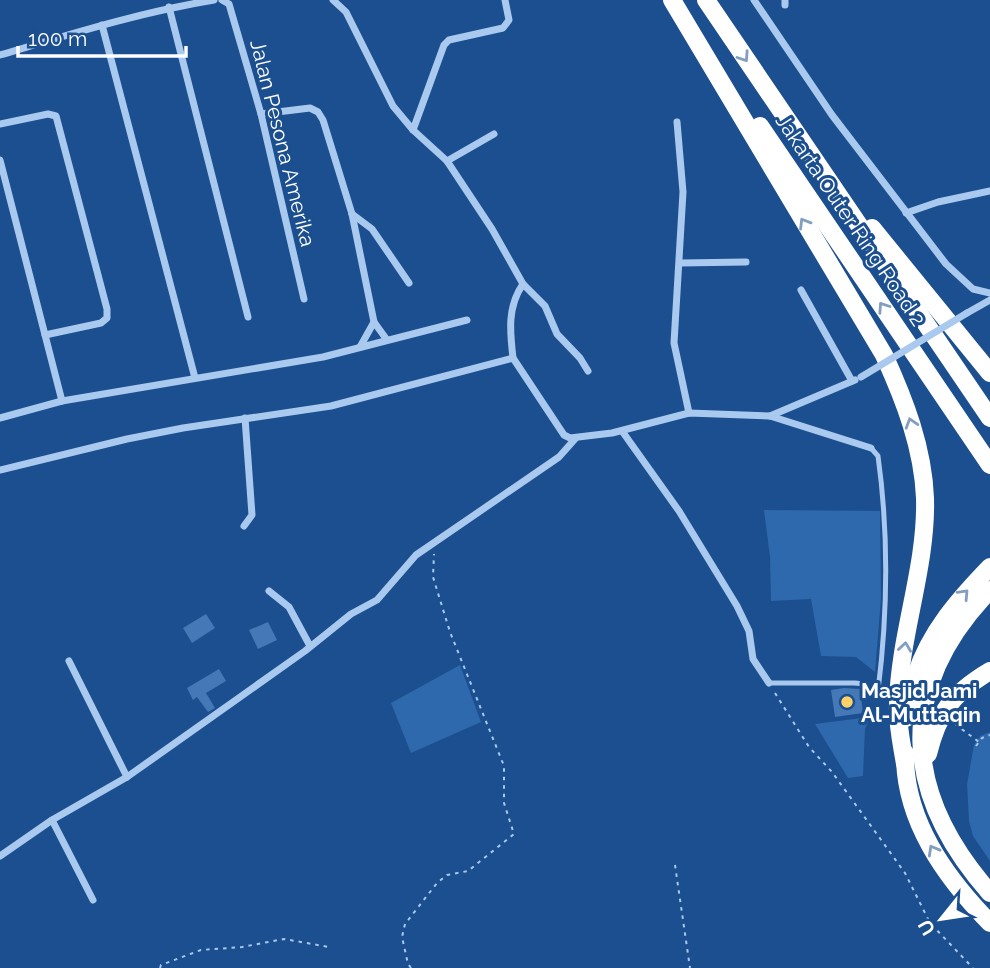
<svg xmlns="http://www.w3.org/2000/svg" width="990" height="968" font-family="Raleway,sans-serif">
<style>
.green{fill:#2e69ad}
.building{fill:#4478b7}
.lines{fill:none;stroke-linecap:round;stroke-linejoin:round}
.path{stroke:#a9c9ee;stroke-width:2;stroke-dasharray:3.5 5;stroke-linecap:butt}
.lane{stroke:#a9c9ee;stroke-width:5}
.street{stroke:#a9c9ee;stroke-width:7}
.highway{stroke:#fff;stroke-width:18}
.street-bridge{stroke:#a9c9ee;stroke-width:7}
.oneway{stroke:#829ec1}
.poi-dot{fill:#ffd166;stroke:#1b4f8f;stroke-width:2.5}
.labels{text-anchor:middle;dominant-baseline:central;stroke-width:6;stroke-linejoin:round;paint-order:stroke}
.street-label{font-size:21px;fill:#fff;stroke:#1b4f8f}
.poi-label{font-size:21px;font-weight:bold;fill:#fff;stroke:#1b4f8f;text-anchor:start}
</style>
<rect width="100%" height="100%" fill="#1b4f8f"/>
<!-- green -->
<g class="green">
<path d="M764,510L880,511L881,598L875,672L856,657L821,656L811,599L771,601L770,557Z"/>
<path d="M460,665L481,722L411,753L391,703Z"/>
<path d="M870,717L865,729L863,776L848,778L815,724Z"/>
<path d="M990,732V861L973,836L969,821L967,784L974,745L980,736Z"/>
</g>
<!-- building -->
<g class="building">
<path d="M206,614L215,628L192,643L183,628Z"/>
<path d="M268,622L277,640L258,649L249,630Z"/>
<path d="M219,669L226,681L206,693L215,708L208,712L197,697L193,700L187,688Z"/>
<path d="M844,688L860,689L863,713L835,717L831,690Z"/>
</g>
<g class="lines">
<!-- path -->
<g class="path">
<path d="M775,693L809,747L832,772L905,873L930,923L973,968"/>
<path d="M955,724L979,742"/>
<path d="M976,746L982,738L990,735"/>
<path d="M675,865L690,968"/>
<path d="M160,968L161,965L201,950L242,947L284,939L329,947"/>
<path d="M411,968L408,964L402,937L405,924L437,883L447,875L468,871L514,834L504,803V766L450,632L433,577L434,554"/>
</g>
<!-- lane -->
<path class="lane" d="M769,683H855L864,684L869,692L878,691C888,611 889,535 878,456L871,448"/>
<!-- street -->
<g class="street">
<path d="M222,0L229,4L261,114L304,299"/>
<path d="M333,0L346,12L393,106L413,130L447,161L492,229L523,284L545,306L557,334L580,358L588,371"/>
<path d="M754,0L832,115L946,264L973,289L990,293"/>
<path d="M785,0V5"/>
<path d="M169,7L248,317"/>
<path d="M102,25L195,378"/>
<path d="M0,55C71,34 141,12 214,0"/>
<path d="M261,114L310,108L318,112L323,120L352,214L374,322"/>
<path d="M677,122L683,192L674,343L689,413"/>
<path d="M0,124L48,114L56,116L107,309V318L101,323L45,335"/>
<path d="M413,130L444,45L449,40L503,28L509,20L505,0"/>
<path d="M0,160L62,401"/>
<path d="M447,161L494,134"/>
<path d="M906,213L938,202L990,191"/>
<path d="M352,214L372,229L409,283"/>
<path d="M680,263L746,262"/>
<path d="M801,290L852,381"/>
<path d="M967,313L990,300"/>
<path d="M360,347L374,322L387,340"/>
<path d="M513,358C510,332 507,307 523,284"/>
<path d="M770,416L855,380"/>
<path d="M0,418L62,401L323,357L467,320"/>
<path d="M622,431L679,511L737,606L749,631L753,659L769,683"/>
<path d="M0,470L127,439L183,428L331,406L513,358L564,435L570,438L612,433L689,413L770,416L871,448"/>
<path d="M244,526L252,515L245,418"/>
<path d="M269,591L289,607L310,646"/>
<path d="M69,661L127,777"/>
<path d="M52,820L93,900"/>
<path d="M0,856L52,820L127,777L305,651L351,614L377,600L416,555L559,457L575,439"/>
</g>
<!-- highway -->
<g class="highway">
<path d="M672,0L884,355C905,401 923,448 925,498C927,568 899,636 898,705C897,724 902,745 905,764"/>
<path d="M706,0L990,418"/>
<path d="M760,126L990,465"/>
<path d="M872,228L990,373"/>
<path d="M990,590C895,688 902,793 990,893"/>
<path d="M906,718C909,704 912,689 916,675C930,632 959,599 990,567"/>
<path d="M905,753C904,820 945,877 990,923"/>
<path d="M928,754C938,712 953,693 990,671"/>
</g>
<!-- street-bridge -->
<path class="street-bridge" d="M861,377L967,313"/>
</g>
<!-- one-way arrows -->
<defs><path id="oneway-chevron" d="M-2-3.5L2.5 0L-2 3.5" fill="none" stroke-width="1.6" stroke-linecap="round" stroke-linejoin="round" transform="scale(1.75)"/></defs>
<g class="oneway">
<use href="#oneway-chevron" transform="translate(744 57) rotate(56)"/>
<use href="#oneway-chevron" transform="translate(804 223) rotate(-121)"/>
<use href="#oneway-chevron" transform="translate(883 307) rotate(-124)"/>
<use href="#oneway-chevron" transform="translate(911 423) rotate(-107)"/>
<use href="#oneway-chevron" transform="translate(964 594) rotate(-47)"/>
<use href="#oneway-chevron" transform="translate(905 647) rotate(-82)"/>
<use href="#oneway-chevron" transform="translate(933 850) rotate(-119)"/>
</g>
<!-- markers -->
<circle class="poi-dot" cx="847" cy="702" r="7"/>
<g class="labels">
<!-- street labels -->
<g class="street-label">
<text transform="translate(283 143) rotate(76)">Jalan Pesona Amerika</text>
<text transform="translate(851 220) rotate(56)">Jakarta Outer Ring Road 2</text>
</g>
<!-- poi labels -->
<g class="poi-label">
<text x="861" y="690">Masjid Jami<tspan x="861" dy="24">Al-Muttaqin</tspan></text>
</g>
</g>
<!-- north arrow -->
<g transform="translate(941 919) rotate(240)" stroke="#1b4f8f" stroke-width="5" paint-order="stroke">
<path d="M0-5L12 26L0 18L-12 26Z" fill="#ffffff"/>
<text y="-10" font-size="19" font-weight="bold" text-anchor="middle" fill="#ffffff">U</text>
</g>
<!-- scale -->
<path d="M18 46v10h168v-10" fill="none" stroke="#ffffff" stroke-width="3.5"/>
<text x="28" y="46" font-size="21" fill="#ffffff" stroke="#1b4f8f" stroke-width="5" paint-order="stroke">100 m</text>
</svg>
